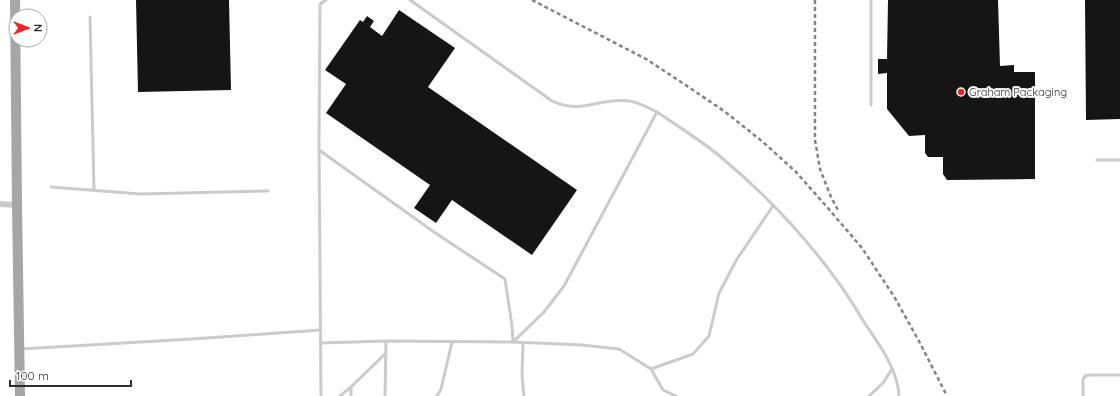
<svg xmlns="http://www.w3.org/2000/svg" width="1120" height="396" font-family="Quicksand,sans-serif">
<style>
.building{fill:#151515}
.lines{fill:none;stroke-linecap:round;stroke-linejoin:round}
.lane{stroke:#cbcbcb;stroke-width:3}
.street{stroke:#cbcbcb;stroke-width:6}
.primary{stroke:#a6a6a6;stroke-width:10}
.rail{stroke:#838383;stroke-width:2.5;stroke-dasharray:4 3;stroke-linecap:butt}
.poi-dot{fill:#f02528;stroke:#fff;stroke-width:1.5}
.labels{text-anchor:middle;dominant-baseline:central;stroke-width:4;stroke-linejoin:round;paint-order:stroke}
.poi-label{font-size:11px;fill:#2e2e2e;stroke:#fff;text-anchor:start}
</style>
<rect width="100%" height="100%" fill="#fff"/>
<!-- building -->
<g class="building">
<path d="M136,0H229L231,90L138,92Z"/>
<path d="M888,0H998L1000,66L1014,65V72H1035V179L947,180L943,174V157H928L925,153V135L909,136L887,109V73L878,74V59H887Z"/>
<path d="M1085,0H1120V119L1086,120Z"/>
<path d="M399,10L455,48L428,87L577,190L532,255L452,200L436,223L414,208L430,185L326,113L346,84L325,70L360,20L363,22L367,16L374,21L370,27L382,36Z"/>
</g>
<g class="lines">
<!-- lane -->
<g class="lane">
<path d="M410,0L552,101C582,115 600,97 629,101C639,102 648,108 657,112L564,286L544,312L513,342"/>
<path d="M871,0V105"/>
<path d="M90,17L94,190"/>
<path d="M657,112C679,127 702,141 722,158C765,194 805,236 838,282C848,295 857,311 866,325C880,346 898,370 899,396"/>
<path d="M319,150L434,232L505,279L512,326L513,342L386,341L321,343"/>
<path d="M1097,160H1120"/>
<path d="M51,187L140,194L268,191"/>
<path d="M513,342L582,345L619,349L651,369L663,390L676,396"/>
<path d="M523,343L522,376L524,396"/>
<path d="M21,349L192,339L320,330"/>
<path d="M651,369L693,354L709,336L719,293L737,259L773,206"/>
<path d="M351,387L385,354"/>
<path d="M321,396L319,143L320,4L326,0"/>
<path d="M340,396L351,387V396"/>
<path d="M385,396L386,341"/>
<path d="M437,396L441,389L452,342"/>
<path d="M869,396L883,383L892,369"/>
<path d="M1083,396V380L1085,376L1089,375H1120"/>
</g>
<!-- street -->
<path class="street" d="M0,204L17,205"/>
<!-- primary -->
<path class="primary" d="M15,0L17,205L20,396"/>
<!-- rail -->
<g class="rail">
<path d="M532,0L646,59L681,82L724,111L763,142L796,172L827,207L862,248L895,298L920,343L947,396"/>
<path d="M815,0V140L820,169L831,197L839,212"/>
</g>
</g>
<!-- markers -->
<circle class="poi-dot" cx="961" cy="92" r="4"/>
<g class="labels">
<!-- poi labels -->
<g class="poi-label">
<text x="969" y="92">Graham Packaging</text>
</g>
</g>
<!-- north arrow -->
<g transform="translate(28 28) rotate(90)"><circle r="19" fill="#ffffff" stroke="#ababab"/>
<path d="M0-3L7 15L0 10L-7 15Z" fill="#f02528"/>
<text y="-6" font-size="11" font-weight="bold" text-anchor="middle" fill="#2e2e2e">N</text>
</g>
<!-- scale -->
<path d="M10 380v6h121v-6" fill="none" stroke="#2e2e2e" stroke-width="2"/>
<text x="16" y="380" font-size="12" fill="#2e2e2e" stroke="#ffffff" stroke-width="3" paint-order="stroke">100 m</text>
</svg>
